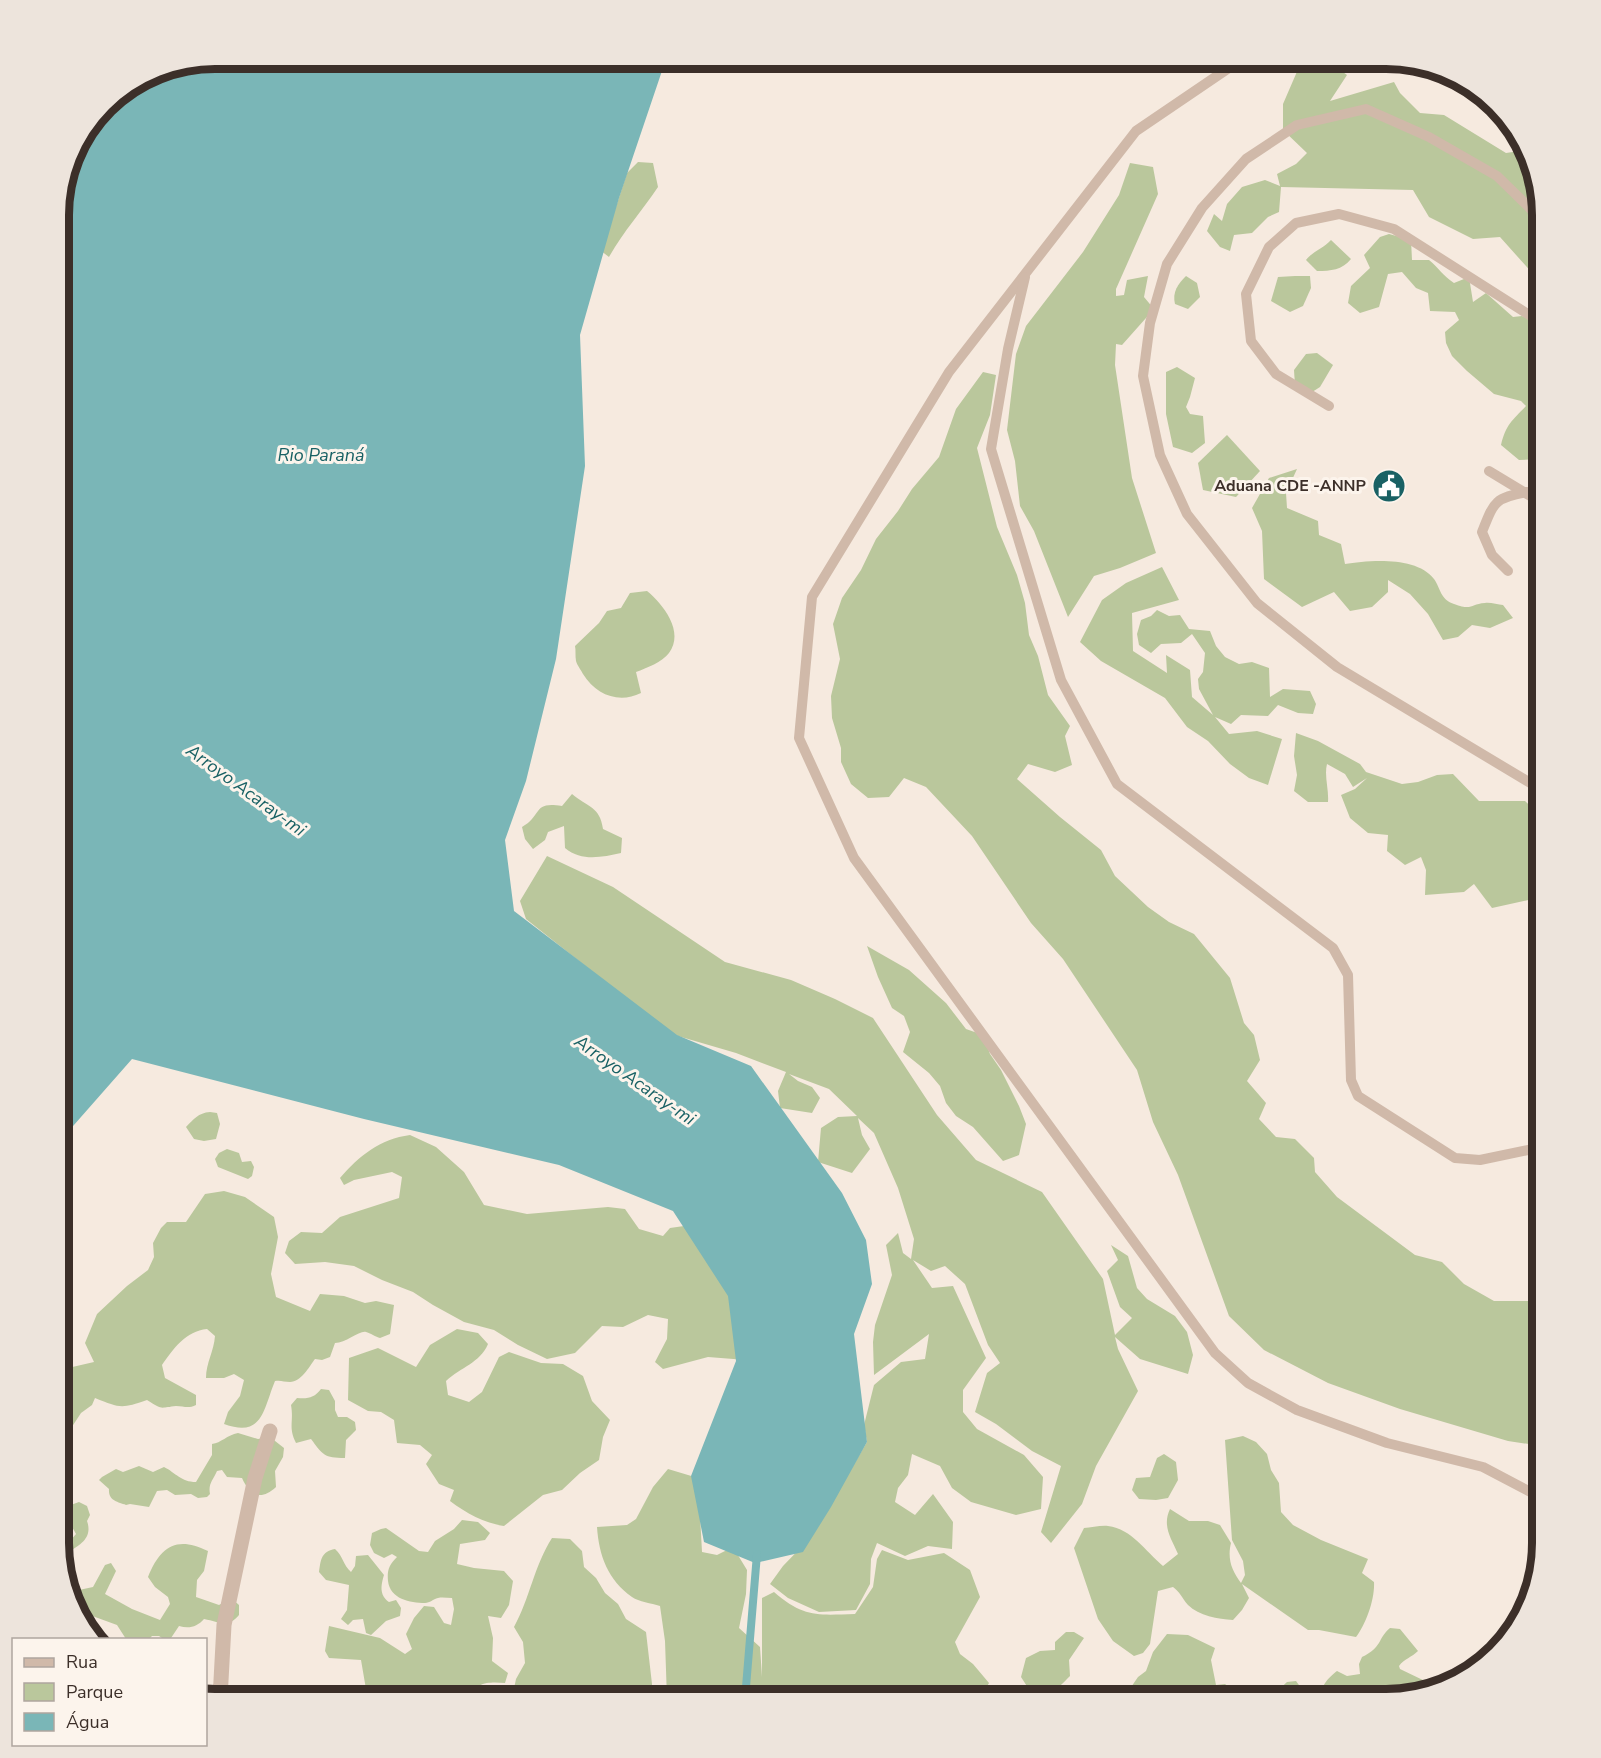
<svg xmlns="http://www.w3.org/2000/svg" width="1601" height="1758" font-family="'Nunito Sans',sans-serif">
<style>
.green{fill:#bac79c}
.water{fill:#7ab6b7}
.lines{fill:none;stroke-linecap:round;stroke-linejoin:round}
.stream{stroke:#7ab6b7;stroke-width:8}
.service{stroke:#d0b9a9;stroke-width:10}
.minor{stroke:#d0b9a9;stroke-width:15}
.labels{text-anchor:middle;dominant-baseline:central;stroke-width:6;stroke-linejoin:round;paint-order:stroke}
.poi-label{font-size:16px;font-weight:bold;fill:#3c2f29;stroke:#fcf4ec;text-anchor:end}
.water-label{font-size:18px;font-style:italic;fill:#196164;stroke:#fcf4ec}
.rim{fill:none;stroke:#3c2f29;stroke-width:8}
</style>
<rect width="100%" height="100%" fill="#f6eadf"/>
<!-- green -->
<g class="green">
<path d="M1313,59H1325L1347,75L1330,101L1394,82L1400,93L1420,113L1444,115L1506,153L1526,150C1548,190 1542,241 1542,284L1500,237L1473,239L1429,217L1413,190L1281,187L1279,212L1268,217L1252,233L1234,235L1230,251L1220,247L1207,231L1214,214L1222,221L1227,204L1242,187L1265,180L1280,186L1277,174L1296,164L1307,153L1283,130V104L1299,67Z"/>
<path d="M638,162L653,163L658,187C642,211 623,232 609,257L596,247L612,219L627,173Z"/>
<path d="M1130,163L1153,167L1158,194L1116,289V296L1124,295L1127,280L1148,276L1144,297L1154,309L1122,345L1116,344L1115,365L1132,478L1156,553L1120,568L1094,576L1068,617L1034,531L1020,506L1015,461L1007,430L1016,354L1026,326L1083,252L1119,195Z"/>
<path d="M1389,234L1411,240L1412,260H1429C1439,268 1443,276 1454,283L1469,277L1473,302L1486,293L1513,317L1522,316L1542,323V459L1519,460L1501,445C1506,424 1512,421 1526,406L1521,401L1494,394L1467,371L1452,356L1446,343L1445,332L1459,320L1455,312L1430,311L1428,293L1416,288L1402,272L1388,274L1379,307L1360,313L1348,303L1351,286L1370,268L1364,255L1380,237Z"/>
<path d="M1331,240L1351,259C1342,270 1331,271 1317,271L1306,260C1313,251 1323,249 1331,240Z"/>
<path d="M1186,276L1197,283L1200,297L1188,309L1175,304C1172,292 1178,284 1186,276Z"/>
<path d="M1295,276H1310L1311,288L1303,306L1290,312L1271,301L1278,277Z"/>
<path d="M1317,353L1333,365L1320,387L1309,394L1295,385L1294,370L1306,354Z"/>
<path d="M1177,367L1195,378L1190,397L1186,407L1190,414L1203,416L1205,443L1192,453L1173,447L1166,414V372Z"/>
<path d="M983,372L996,375L990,415L977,448L997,527L1017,575L1025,603L1029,635L1038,656L1048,695L1070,726L1065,736L1072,765L1055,772L1028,764L1017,779L1060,817L1101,850L1115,876L1148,907L1169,922L1194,934L1230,978L1244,1023L1254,1035L1260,1060L1247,1081L1266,1103L1259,1119L1276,1137L1295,1139L1314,1158L1315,1172L1337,1197L1415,1255L1442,1262L1464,1284L1494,1301H1542V1446L1508,1441L1400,1409L1328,1383L1264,1350L1229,1316L1178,1175L1153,1122L1137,1070L1063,959L1031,923L972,836L926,787L904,778L889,797L868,798L851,784L841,762V748L832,718L831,696L840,659L833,624L842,598L861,570L876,539L898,511L912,489L939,457L956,409Z"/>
<path d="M1227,435L1260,471L1236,497L1203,490L1198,463Z"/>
<path d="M1297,469L1286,493L1287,508L1318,521L1319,535L1341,544L1345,564C1369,560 1417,556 1434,579C1441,589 1440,599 1454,604C1473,611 1470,604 1485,603C1490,602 1498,605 1503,605L1513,618L1490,628L1472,625L1458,637L1443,640L1428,614L1410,594L1388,580V592L1372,607L1350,611L1334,592L1302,607L1264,579L1262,531L1252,508L1269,478Z"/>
<path d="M1162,567L1179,600L1132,613L1133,651L1167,673L1166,655L1190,670L1192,697L1213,715L1199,689L1198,679L1203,672L1205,653L1192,634L1181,643L1161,644L1151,653L1139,645L1137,634L1141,620L1151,616L1157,610L1169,616L1180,615L1189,629L1210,631L1216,646L1225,657L1239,664L1252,662L1269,668L1270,697L1283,689L1310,691L1316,704L1313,714L1298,713L1278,705L1268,716L1241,715L1231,724L1215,717L1229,734L1257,731L1282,739L1268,785L1249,778L1230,764L1208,741L1187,727L1165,698L1101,661L1080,642L1102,600L1126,583Z"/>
<path d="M647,591C663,604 685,632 669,653C662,662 647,668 636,672L641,693C619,704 596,695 583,674C581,670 577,665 576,661C575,656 576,650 575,646L599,623L607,611L621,608L630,593Z"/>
<path d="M1296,733L1318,741L1360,764L1366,772L1402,784L1418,782L1437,775L1453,774L1479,801H1525L1542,817V897L1492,908L1474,884L1464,892L1425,895L1426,870L1421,857L1405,865L1387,851L1388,835L1368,833L1350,818L1341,795L1355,789L1367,778L1353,787L1345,774L1327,764C1324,776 1329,789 1328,802H1308L1294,791L1297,775L1294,756Z"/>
<path d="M572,794C587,807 600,806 603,829L622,838L621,853C602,857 582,862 565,848L564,826L548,832L545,840L533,849L525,839L522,827C543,815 532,801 562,806Z"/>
<path d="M547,856L613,887L725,962L791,980L835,999L873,1018L937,1115L976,1160L1042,1192L1103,1279L1115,1335L1132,1318L1120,1307L1107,1271L1118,1260L1111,1245L1128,1256L1137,1288L1147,1299L1175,1316L1187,1332L1193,1355L1188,1374L1140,1359L1115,1337L1118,1349L1138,1391L1096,1466L1082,1504L1051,1543L1041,1532L1061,1466L1032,1451L996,1424L975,1412L987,1373L1000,1363L988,1345L965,1284L945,1266L931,1271L913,1260L932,1288L953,1286L986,1358L963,1390V1412L977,1429L1024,1455L1043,1477L1041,1509L1016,1515L971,1502L952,1488L940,1466L912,1454L908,1475L898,1488L895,1502L915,1515L933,1494L953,1522L952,1549L928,1546L905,1556L877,1543L871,1559L870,1584L856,1610L819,1612L788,1598L770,1584L783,1566L812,1536L867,1442L864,1425L874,1385L901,1362L925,1359L929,1334L874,1375L873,1342L875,1325L892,1275L886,1245L898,1233L903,1253L911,1259L914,1239L898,1188L874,1133L858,1118L862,1135L870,1149L852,1173L818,1162L821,1128L838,1117L857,1116L829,1089L789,1074L798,1081L812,1087L820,1098L812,1113L780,1108L778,1091L786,1072L736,1053L671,1034L526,919L520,901Z"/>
<path d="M867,946L909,970L946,1003L966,1029L983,1035L990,1054L1001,1070L1019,1106L1026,1124L1019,1155L1003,1161L973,1127L956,1116L946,1103L940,1086L929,1073L903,1052L910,1032L904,1016L892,1008L878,977Z"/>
<path d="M210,1112L217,1113L220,1124L216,1139L204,1141L194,1139L186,1127C194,1119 198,1113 210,1112Z"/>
<path d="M410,1135L436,1147L464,1172L484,1205L527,1214L608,1207L625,1209L639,1229L663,1236L670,1228L691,1225L739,1247L746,1360L708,1357L663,1369L655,1362L667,1339L668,1319L648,1315L623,1327L602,1326L575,1353L547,1359L518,1345L494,1330L464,1322L433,1305L413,1292L382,1280L354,1266L325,1262L295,1264L285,1253L289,1241L301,1232L322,1233L340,1217L399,1198L402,1177L392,1172L354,1180L344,1185L340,1178C359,1156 380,1139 410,1135Z"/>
<path d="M227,1149L239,1153L242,1162L251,1161L254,1167L252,1176L248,1179L218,1167L215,1159L219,1153Z"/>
<path d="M224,1191L245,1197L274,1217L278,1237L271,1274L276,1297L310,1311L320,1294L344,1296L365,1303L376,1301L394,1305L390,1334L380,1338C376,1337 370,1333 366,1332C360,1330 346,1343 335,1343L330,1357L322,1360L315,1359C309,1367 301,1382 290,1382C284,1382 281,1380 275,1381C263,1410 263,1438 224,1424L228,1412L240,1396L244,1380L234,1374L224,1378H206C206,1363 214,1351 215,1336L207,1329C186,1331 173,1349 162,1365L165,1378L196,1395V1405C188,1409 184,1406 176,1406C159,1408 163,1410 147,1400C121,1409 120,1408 95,1398L92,1405L81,1413L62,1442L59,1438V1401L62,1400L61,1380L68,1368L94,1362L85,1343L97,1314L127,1286L148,1270L154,1257L153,1243L161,1228L167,1222H186L205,1194Z"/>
<path d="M457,1329L478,1333L488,1344C480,1363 461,1367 446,1381L448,1395L469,1402L482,1392L499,1357L509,1352L541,1363L563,1364L583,1376L592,1401L610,1420L603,1437L599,1460L580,1473L562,1490L543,1495L504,1526C484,1523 466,1513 450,1501L454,1490L439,1484L426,1464L432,1455L420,1445L397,1443L394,1420L381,1412L368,1411L348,1400L349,1358L378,1348L416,1367L430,1345Z"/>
<path d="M321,1389L329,1390L335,1401V1410L338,1417H347L355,1422L356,1430L346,1440L345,1458C324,1458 323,1455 311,1439L296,1443C288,1427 294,1422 291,1405L297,1398C308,1399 314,1398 321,1389Z"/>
<path d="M238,1433L258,1439L270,1437L284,1448L283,1457L275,1471L276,1487C261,1501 250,1496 242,1478L227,1477L222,1470L217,1471C213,1480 208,1484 210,1494L207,1497L198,1498L191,1494L175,1495L167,1490L157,1491L149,1507L130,1504L126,1505C118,1502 108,1501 109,1489L99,1480L102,1477L116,1469L123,1472L139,1466L153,1472L164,1467C176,1473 181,1482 196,1482L212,1455V1444C221,1443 227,1435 238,1433Z"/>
<path d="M1243,1436L1256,1442L1267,1454L1271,1470L1279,1483L1281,1512L1293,1525L1321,1540L1368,1559L1362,1573L1374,1582C1375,1599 1366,1624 1356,1637L1319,1630H1308L1242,1584L1249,1598L1242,1610L1233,1620C1218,1619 1199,1616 1188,1605C1182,1598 1180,1592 1173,1587L1158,1591L1150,1644L1143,1653L1134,1656L1113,1641L1098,1619L1074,1548L1084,1528C1091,1528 1101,1525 1108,1526C1132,1529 1145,1551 1163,1566L1178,1554C1171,1538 1162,1526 1170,1509L1189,1521H1208L1220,1525L1231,1543C1227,1559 1232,1571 1241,1583L1245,1575L1243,1561L1232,1540L1225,1440Z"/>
<path d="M1164,1454L1176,1462L1178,1480L1168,1498L1156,1500L1139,1499L1132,1490L1136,1478L1150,1477L1157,1458Z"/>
<path d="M668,1469L698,1478L702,1552L717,1555L733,1547L747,1570L746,1594L739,1628L760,1647L762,1677V1598L774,1592C804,1618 818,1615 855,1614L873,1587L877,1559L882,1550L908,1560L944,1553L970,1570L980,1597L955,1642L960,1654L973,1664L989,1683L980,1699H667L665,1641L660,1606C651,1603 639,1602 632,1597C608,1580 599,1556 597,1527L627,1525L636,1519L653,1487Z"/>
<path d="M79,1502L87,1506L90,1515L87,1521C93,1538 80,1545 67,1553C72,1565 69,1575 72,1587L79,1590L93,1587L105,1565L111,1563L116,1571L105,1594L132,1609L160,1620L170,1604L168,1597L155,1587L148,1577C160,1547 176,1535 208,1551L204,1571L197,1580L196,1597L219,1605C227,1601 232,1598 239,1605V1615C227,1629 220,1622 204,1619C197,1627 189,1629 179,1626L171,1638H162L159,1636H152L149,1639H126L117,1625L76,1610L67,1593L59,1547L70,1541L76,1534L65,1514L68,1506Z"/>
<path d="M462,1520L478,1522L490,1533L485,1540L460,1544L457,1564L474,1568L504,1571L513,1581L509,1605L501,1618L488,1616L493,1638L492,1661L508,1673L505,1683C491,1682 473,1681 472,1699H310L322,1691L344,1686L367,1695L361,1660L329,1658L325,1651L329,1626L380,1638L405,1654L412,1649L406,1634L414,1618L424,1606L434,1607L444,1623L451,1625L454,1609L452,1598C447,1598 442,1597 438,1598C433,1599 430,1603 425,1603C410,1603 390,1599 388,1581C387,1570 389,1565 397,1557L392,1554L384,1558L374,1553L370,1545L372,1533L381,1529L386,1528L419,1551L428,1552L435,1541L454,1529Z"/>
<path d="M552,1538L570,1539L582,1551L584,1567L596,1578L605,1593L618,1604L626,1619L646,1632L652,1684L651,1699H513L512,1698L516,1679L525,1663L523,1642L514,1627C530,1598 534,1566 552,1538Z"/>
<path d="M335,1549C343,1556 343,1565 351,1572L355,1566L356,1556L368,1555L384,1575C381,1585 379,1595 389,1602L396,1600L401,1608L400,1616L386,1621L371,1635L366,1633L363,1619L353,1620L348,1625L341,1619L347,1610L349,1585L326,1580L319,1572C321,1559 321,1552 335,1549Z"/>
<path d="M1390,1628L1400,1629L1418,1651C1412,1657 1404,1659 1399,1666L1400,1669L1427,1682L1426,1693L1386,1699H1322C1319,1687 1328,1678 1337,1671L1347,1676L1360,1674L1359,1664L1362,1657C1383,1647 1377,1639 1390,1628Z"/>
<path d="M1066,1632H1074L1084,1638L1069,1660L1070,1676C1056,1690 1053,1695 1032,1694L1021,1677L1026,1658L1040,1651L1055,1650V1642Z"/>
<path d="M1167,1634L1188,1635L1215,1648L1211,1660L1216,1685L1225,1684L1244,1699H1123L1138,1677L1146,1671L1153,1652Z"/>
<path d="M1296,1681L1309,1699H1259L1273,1695L1287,1682Z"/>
</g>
<!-- water -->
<path class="water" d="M215,59H666L619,198L580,335L585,466L556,659L526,781L505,840L514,911L677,1035L751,1066L842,1193L866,1240L872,1284L854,1334L867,1442L831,1507L803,1552L755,1563L704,1542L691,1476L736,1361L728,1296L673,1211L559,1165L364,1119L132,1059L59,1142V205L75,146L112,98L156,70Z"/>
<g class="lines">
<!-- stream -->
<path class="stream" d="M745,1699L757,1554"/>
<!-- service -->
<g class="service">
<path d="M1242,59L1136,131L949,372L812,597L799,738L854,858L1215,1353L1248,1383L1297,1410L1387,1443L1483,1467L1542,1498"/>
<path d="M1438,70L1442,75L1510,120"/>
<path d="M1542,220L1497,176L1429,137L1366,109L1297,125L1246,159L1202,208L1167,264L1150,323L1143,376L1160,455L1187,514L1257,603L1337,667L1542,790"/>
<path d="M1025,277L1008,349L991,449L1061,680L1117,784L1333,948L1348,975L1351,1080L1358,1096L1455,1158L1480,1160L1542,1147"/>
<path d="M1329,406L1276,374L1251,341L1246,294L1269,247L1296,223L1339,214L1394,229L1542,323"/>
<path d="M1489,471L1542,503"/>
<path d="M1508,571L1492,555L1482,532C1494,502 1494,498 1527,492"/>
</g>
<!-- minor -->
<path class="minor" d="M220,1699L224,1625L255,1478L270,1431"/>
</g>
<!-- icons -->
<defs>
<g id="civic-disc" transform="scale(1.725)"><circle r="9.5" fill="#196164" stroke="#fcf4ec"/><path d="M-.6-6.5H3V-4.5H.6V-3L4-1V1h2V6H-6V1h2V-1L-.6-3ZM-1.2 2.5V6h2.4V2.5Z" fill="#fff"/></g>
</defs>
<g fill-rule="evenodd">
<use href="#civic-disc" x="1389" y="486"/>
</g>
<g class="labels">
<!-- poi labels -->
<g class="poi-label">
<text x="1366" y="486">Aduana CDE -ANNP</text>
</g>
<!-- water labels -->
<g class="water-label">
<text x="321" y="455">Rio Paraná</text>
<text transform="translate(246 790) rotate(36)">Arroyo Acaray-mi</text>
<text transform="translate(635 1080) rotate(35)">Arroyo Acaray-mi</text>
</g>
</g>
<!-- crop -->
<path d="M0 0H1601V1758H0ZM215 69H1386A146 146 0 0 1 1532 215V1543A146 146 0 0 1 1386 1689H215A146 146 0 0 1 69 1543V215A146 146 0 0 1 215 69Z" fill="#ede4dc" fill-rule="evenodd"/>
<path class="rim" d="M215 69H1386A146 146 0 0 1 1532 215V1543A146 146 0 0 1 1386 1689H215A146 146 0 0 1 69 1543V215A146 146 0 0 1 215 69Z"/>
<!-- legend -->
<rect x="12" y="1638" width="195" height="108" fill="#fcf4ec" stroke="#afa59e" stroke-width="1.5"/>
<rect x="24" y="1658" width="30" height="9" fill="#d0b9a9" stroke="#afa59e" stroke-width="1.5"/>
<text x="66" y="1668" font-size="18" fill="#3c2f29">Rua</text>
<rect x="24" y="1683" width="30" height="18" fill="#bac79c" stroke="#afa59e" stroke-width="1.5"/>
<text x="66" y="1698" font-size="18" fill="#3c2f29">Parque</text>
<rect x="24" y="1713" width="30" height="18" fill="#7ab6b7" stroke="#afa59e" stroke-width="1.5"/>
<text x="66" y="1728" font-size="18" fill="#3c2f29">Água</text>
</svg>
